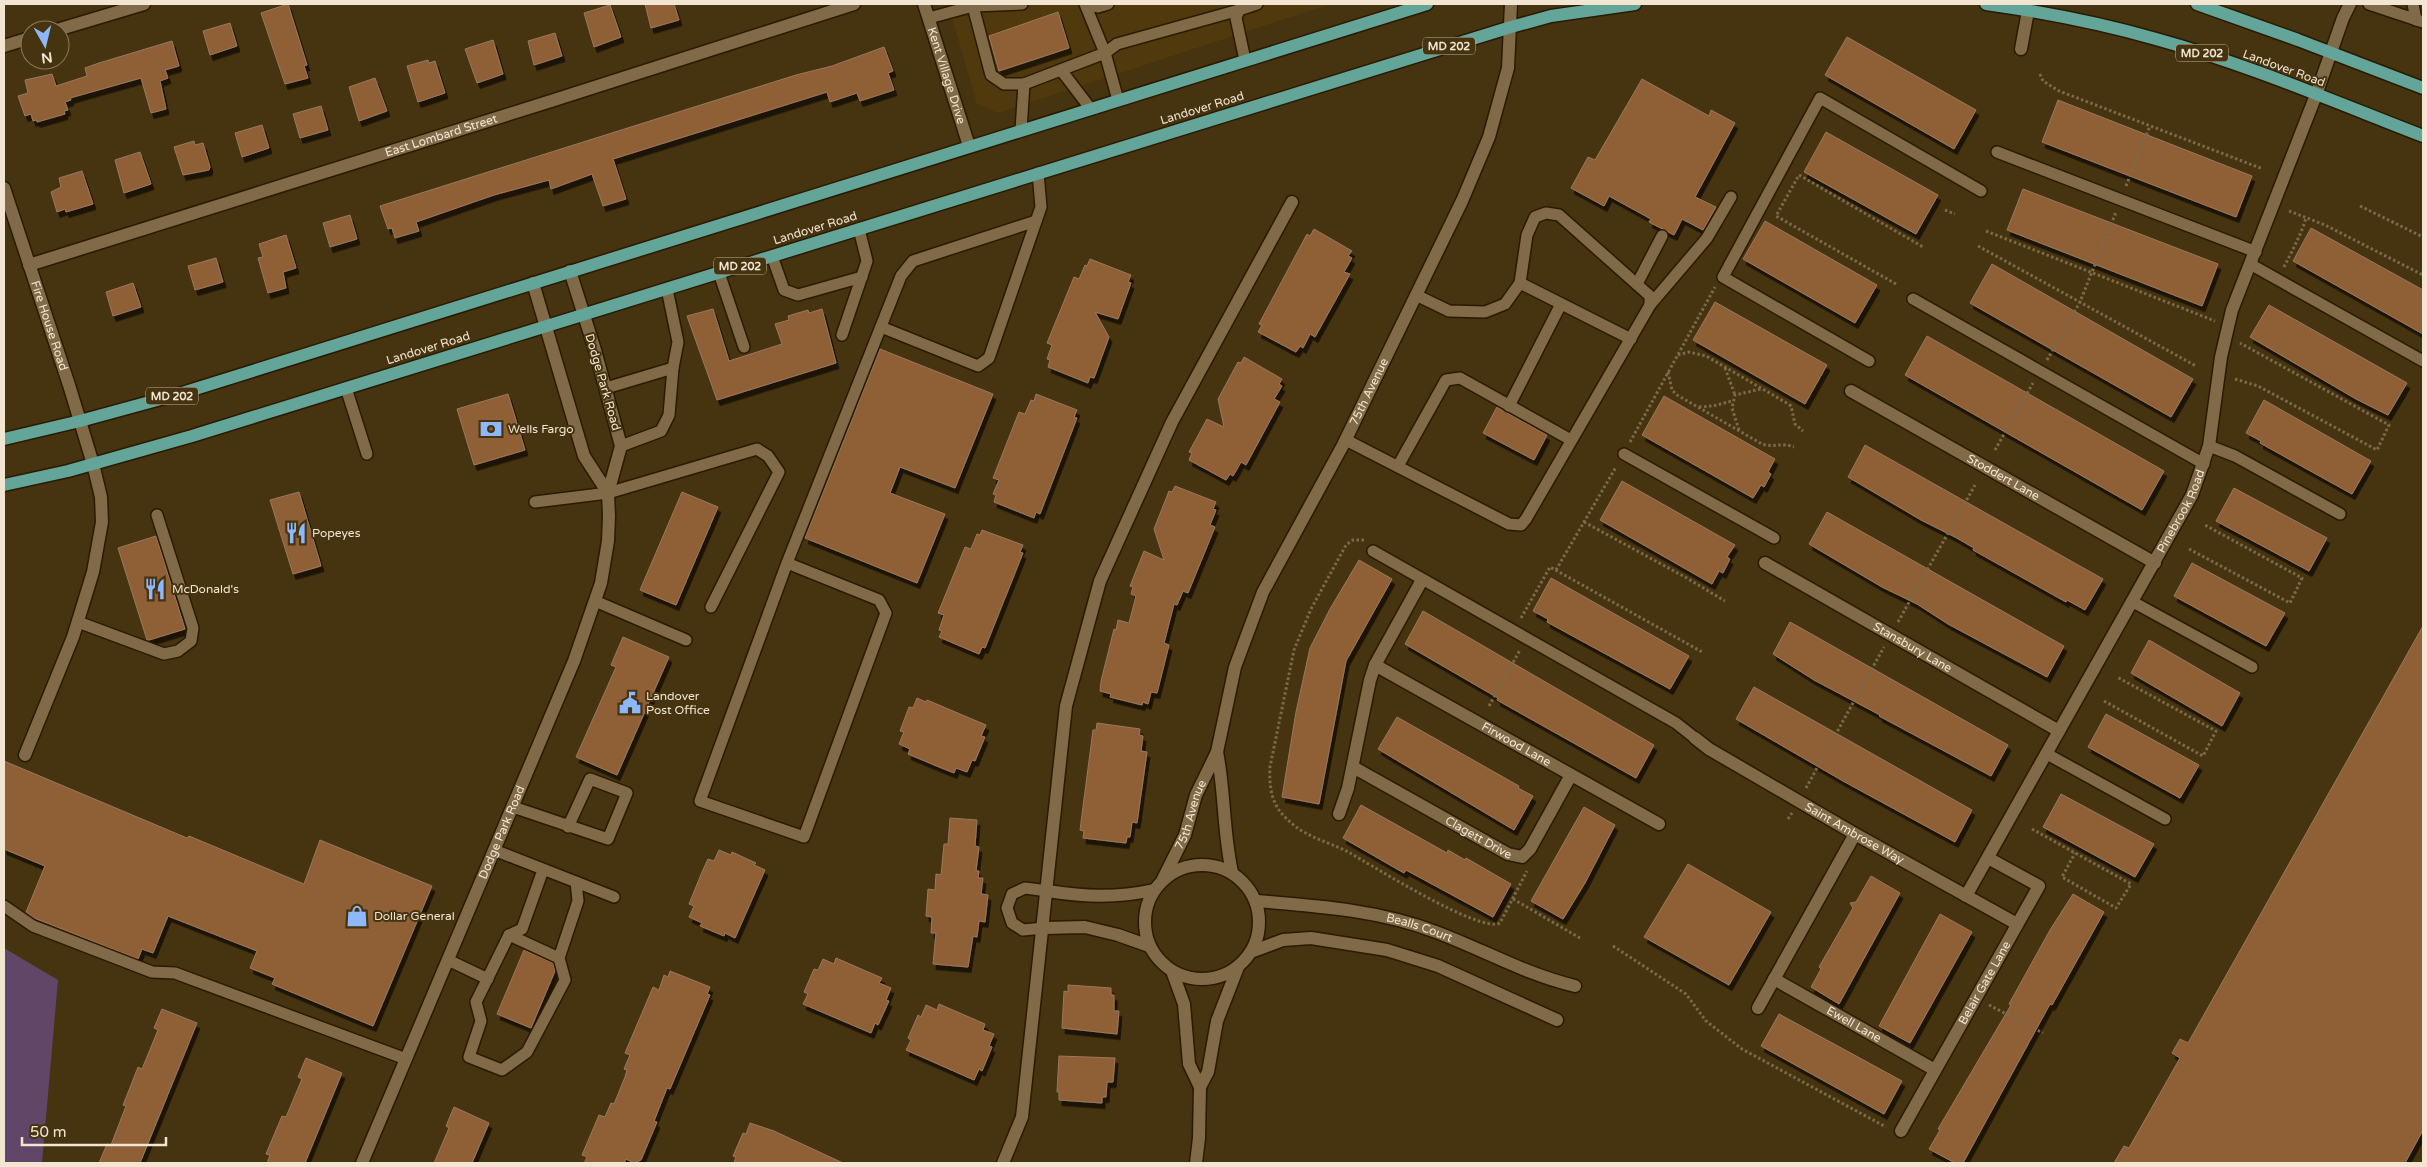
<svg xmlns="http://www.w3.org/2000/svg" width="2427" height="1167" font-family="'Varela Round',sans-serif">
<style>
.built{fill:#50390d}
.green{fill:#614668}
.building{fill:#8f5e35;stroke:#9b795f;filter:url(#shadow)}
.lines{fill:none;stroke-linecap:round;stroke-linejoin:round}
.lane-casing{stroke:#291b02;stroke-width:14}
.street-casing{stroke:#291b02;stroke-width:15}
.secondary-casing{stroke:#291b02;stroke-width:15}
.primary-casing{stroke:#291b02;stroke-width:15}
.path{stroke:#7b6a4c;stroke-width:3;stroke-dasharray:2.5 2.5;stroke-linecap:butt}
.lane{stroke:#806a48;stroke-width:11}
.street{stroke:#806a48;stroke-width:12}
.secondary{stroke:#806a48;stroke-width:12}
.primary{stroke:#64a59a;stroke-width:12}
.labels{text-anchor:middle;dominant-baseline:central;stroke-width:4;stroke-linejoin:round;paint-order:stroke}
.shield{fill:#463310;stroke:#beb098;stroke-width:1}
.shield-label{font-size:11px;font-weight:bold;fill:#f2e6d3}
.street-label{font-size:12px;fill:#f2e6d3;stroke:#463310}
.poi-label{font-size:12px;fill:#f2e6d3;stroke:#463310;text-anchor:start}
</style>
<defs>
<filter id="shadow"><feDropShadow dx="3" dy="5.5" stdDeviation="0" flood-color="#0009"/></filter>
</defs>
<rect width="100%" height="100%" fill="#463310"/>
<!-- built -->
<path class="built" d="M948,4H1331L998,113L977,104Z"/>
<!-- green -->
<path class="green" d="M4,948L58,980L42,1163H4Z"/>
<!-- building -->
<g class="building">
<path d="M288,4L307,65L304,66L308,78L285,84L261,13Z"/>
<path d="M645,4H674L679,20L651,28Z"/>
<path d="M610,5L621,37L594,47L584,13Z"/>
<path d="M1058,12L1069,48L999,71L989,36Z"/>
<path d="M230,23L237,46L210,55L203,31Z"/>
<path d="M555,33L562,56L534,65L528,41Z"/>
<path d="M1847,37L1976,110L1954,149L1825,75Z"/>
<path d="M493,40L503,74L477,83L465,49Z"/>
<path d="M172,41L179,66L165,70L168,78L160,81L166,109L151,113L141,78L70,98L71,100L65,102L68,110L64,111L65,114L37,122L36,120L33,121L31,114L25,116L18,96L28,93L25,80L52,74L56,86L87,76L85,68L99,63Z"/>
<path d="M884,47L893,71L888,73L894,90L860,101L857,93L830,102L827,92L613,159L626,199L603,206L592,174L551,189L549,180L494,195L416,222L419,231L395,238L392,228L388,229L380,206L796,75L832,66Z"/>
<path d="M428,60L429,63L435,61L445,93L418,102L407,66Z"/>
<path d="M375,78L387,111L359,121L349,87Z"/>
<path d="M1642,79L1709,116L1711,110L1735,123L1695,197L1716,207L1703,230L1682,219L1674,235L1649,222L1651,219L1609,196L1604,206L1571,188L1588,157L1595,160Z"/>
<path d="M2058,100L2252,176L2236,217L2042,142Z"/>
<path d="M321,106L328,130L300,138L293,114Z"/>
<path d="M262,125L269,148L242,157L235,133Z"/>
<path d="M1826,132L1938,195L1916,234L1804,172Z"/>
<path d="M194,141L195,145L203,143L210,167L209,170L183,175L174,147Z"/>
<path d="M140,152L151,184L124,193L115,160Z"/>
<path d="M82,171L93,204L66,212L65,209L57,212L51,192L61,187L59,178Z"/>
<path d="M2023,189L2218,264L2202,306L2007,230Z"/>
<path d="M350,215L357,239L330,247L323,223Z"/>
<path d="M1765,221L1877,285L1855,323L1743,259Z"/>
<path d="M2311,228L2423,290V334L2293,261Z"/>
<path d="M1314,229L1352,251L1348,256L1352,258L1344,272L1350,274L1315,337L1310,334L1303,348L1300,346L1296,352L1258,332L1262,325L1259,324L1307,234L1310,236Z"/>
<path d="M286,235L296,268L283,272L286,288L268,293L258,258L263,257L259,244Z"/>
<path d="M216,258L223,282L195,290L188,266Z"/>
<path d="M1090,259L1131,275L1128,282L1131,283L1118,319L1095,312L1109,337L1094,378L1090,377L1088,383L1048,367L1050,360L1047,359L1052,345L1047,343L1074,277L1079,279L1085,265L1087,266Z"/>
<path d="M1992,264L2193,379L2171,417L1970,303Z"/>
<path d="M133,283L141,307L113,316L106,292Z"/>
<path d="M1715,302L1827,365L1805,404L1693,340Z"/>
<path d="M2269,305L2407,383L2388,415L2356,399L2250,337Z"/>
<path d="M713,309L729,361L782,344L775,324L789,320L788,316L808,310L809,313L822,309L836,363L717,400L687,316Z"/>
<path d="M1927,336L2164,471L2142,510L1905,375Z"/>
<path d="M880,349L993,394L955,488L900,467L890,493L945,514L917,583L805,538Z"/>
<path d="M1244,357L1282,379L1279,384L1282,386L1274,399L1280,402L1246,465L1241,462L1233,476L1230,474L1226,480L1189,460L1192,453L1189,452L1207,419L1224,427L1218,399L1238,362L1241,363Z"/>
<path d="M508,394L525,450L474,465L457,409Z"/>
<path d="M1036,394L1077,410L1074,417L1077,418L1040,514L1036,512L1034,518L994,502L996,495L993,494L999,480L993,478L1019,412L1025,414L1031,400L1034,401Z"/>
<path d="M1664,396L1775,459L1768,472L1771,474L1764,487L1761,485L1753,498L1642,435Z"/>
<path d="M2264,400L2371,461L2352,494L2260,443L2261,441L2246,433Z"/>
<path d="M1497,407L1547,435L1534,460L1483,433Z"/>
<path d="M1865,445L2103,579L2085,610L2067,600L2066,602L1973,550L1974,548L1955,537L1921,520L1848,477Z"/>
<path d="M1622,481L1735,545L1727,557L1730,559L1723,573L1719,571L1712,584L1600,520Z"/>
<path d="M1175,486L1216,502L1213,509L1216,510L1210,525L1215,527L1188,593L1183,591L1177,605L1174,604L1164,643L1169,645L1157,693L1151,692L1148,704L1143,702L1142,705L1110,697L1111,694L1100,691L1101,681L1114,629L1116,630L1118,620L1129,623L1136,596L1131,594L1133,587L1130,586L1144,551L1164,560L1154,529L1169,491L1172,492Z"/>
<path d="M2234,488L2327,538L2309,571L2216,521Z"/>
<path d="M299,492L321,566L293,574L270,500Z"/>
<path d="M682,492L718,507L676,605L640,590Z"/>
<path d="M1827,512L2064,646L2047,677L1948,624L1917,604L1882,587L1809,544Z"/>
<path d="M982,530L1023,545L1020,552L1023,553L985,648L982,647L979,654L939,637L942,631L939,630L944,615L938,613L965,547L971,549L977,534L980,535Z"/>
<path d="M156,536L185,629L149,640H147L118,548Z"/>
<path d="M1359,560L1392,579L1346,661L1319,804L1282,797L1296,712L1310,648L1330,609Z"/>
<path d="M2192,563L2285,613L2266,646L2174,596Z"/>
<path d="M1551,578L1689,656L1670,689L1547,622L1548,619L1533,611Z"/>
<path d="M1423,611L1654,745L1636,778L1497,700L1498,698L1405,644Z"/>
<path d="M1790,622L2008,745L1991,776L1879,716L1880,715L1814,680L1773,654Z"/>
<path d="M2423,626V1130L2405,1163H2114L2124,1146L2129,1148L2180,1058L2172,1053L2180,1039L2188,1043Z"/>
<path d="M623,637L669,657L617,775L576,757L616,667L611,665Z"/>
<path d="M2149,640L2240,693L2222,726L2131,673Z"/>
<path d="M1754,687L1972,810L1955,842L1843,781L1736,719Z"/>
<path d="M917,698L926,702L927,700L986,725L981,736L985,737L975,761L972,760L967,772L956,768L954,773L939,767L908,754L910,749L899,744L904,732L900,731L909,707L913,708Z"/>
<path d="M2106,714L2199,765L2180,798L2088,747Z"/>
<path d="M1397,717L1519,786L1518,788L1533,796L1514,830L1378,749Z"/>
<path d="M1097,723L1140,729L1139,735L1143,736L1141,751L1147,752L1137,823L1132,822L1130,837H1127L1126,843L1083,838L1084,831L1080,830L1093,730H1096Z"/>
<path d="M4,761L187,838L189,836L304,884L320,840L432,886L373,1026L272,984L275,978L250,968L257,951L168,916L153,953L142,949L138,959L34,918L26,912L45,866L4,849Z"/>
<path d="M2061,794L2154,844L2135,877L2043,827Z"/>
<path d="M1361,805L1447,853L1448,850L1465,860L1466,858L1511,884L1493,917L1406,870L1404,873L1343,838Z"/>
<path d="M1584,807L1615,825L1585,883L1563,919L1531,901Z"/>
<path d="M950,818L977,820L975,846L979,847L976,871H979L978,878H983L981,894L988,895L985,922L979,921L977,937L973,936L968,967L933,964L936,933H931L932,917L926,916L928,889L935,890L936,874L941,875L944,844H948Z"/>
<path d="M719,850L731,855L732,852L756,863L754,865L765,870L735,938L725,933L724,936L700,926L702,923L689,917L694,906L689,904L702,872L708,859L714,861Z"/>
<path d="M1688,864L1771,912L1729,985L1644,937Z"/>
<path d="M1871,876L1900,893L1839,1004L1811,987L1821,969L1819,967L1853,908L1850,903L1856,902Z"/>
<path d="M2073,894L2104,912L2052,1005L2050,1004L1963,1163H1955L1929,1149L1940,1130L1938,1129L2011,1005L2009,1004L2050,930Z"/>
<path d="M1940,914L1972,932L1910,1043L1879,1026Z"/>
<path d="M524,950L553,963L555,971L531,1028L497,1014Z"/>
<path d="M836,958L882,978L879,983L891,988L886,1000L889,1001L878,1025L875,1023L871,1033L803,1004L808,994L804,992L814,969L818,970L823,959L834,964Z"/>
<path d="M670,971L710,987L707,994L710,995L670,1089L667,1088L654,1121L657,1122L641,1160L634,1163L626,1159L624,1163H584L587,1157L582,1155L599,1115L605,1117L611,1103L614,1104L625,1077L627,1070L624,1069L630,1055L625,1053L653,987L659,990L664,975L668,977Z"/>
<path d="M1068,985L1111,988V995H1114V1011H1119L1117,1034L1062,1028L1064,991L1068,992Z"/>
<path d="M939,1004L985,1024L983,1030L994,1034L989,1046L992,1047L982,1071L979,1069L974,1080L906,1050L911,1040L908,1038L918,1015L921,1017L926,1005L937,1010Z"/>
<path d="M162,1009L197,1023L140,1163H99L107,1144L111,1145L126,1106L123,1105L131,1085L138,1067L142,1069L158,1030L154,1028Z"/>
<path d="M1779,1014L1902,1081L1884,1114L1761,1046Z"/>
<path d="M1059,1056L1115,1058L1113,1082H1107L1106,1097H1102V1103L1059,1100V1092H1057Z"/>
<path d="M306,1058L342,1073L305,1163H267L270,1155L266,1154L282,1116L286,1117L302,1079L298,1077Z"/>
<path d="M454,1107L489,1123L472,1163H434L449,1128L446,1126Z"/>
<path d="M750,1123L774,1131L843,1163H734L736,1157L733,1156L743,1133L746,1134Z"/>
</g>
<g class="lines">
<!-- lane casing -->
<g class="lane-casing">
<g id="lane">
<path d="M1085,4L1105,53L1118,100"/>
<path d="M1086,4L1098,7L1108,4"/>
<path d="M2369,4L2423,22"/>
<path d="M2413,4L2416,20"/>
<path d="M973,6L991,75L1004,84H1024L1105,53L1117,44L1239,10"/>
<path d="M929,18L973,6L1022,4"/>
<path d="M1245,60L1236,18L1239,10L1257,4"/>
<path d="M1061,70L1090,108"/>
<path d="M1021,130L1024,84"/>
<path d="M1997,152L2256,252"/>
<path d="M772,256L784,290L798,295L862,277"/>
<path d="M2250,264L2423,361"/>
<path d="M719,273L744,347"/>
<path d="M1520,283L1631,339"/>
<path d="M1637,284L1662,236"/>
<path d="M1913,299L2204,464"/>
<path d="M1650,305L1707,238L1731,197"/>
<path d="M881,327L978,366L989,358L1041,207L1038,173"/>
<path d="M842,335L867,261L859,229"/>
<path d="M1869,361L1723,277L1820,98L1981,191"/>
<path d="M346,388L367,454"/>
<path d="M606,388L673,368L678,342L667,289"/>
<path d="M1509,406L1561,304"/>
<path d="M1346,440L1509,524L1521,525L1526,519L1650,305V296L1559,215L1546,213L1535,217L1527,235L1520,283L1505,304L1485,312L1449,311L1416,295"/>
<path d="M621,446L661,431L669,415L673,368"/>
<path d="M2209,446L2235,456L2340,514"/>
<path d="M1624,454L1774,538"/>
<path d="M1398,466L1446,380L1460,378L1571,440"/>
<path d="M535,502L608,493L757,449L768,456L779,472L711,607"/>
<path d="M1373,551L1676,723L1695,738"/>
<path d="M787,563L879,600L886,613L804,837L700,801L787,563L901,276L913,261L1036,221"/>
<path d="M595,601L686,640"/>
<path d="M2133,602L2252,667"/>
<path d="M78,622L164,654L178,651L191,641L193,628L157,515"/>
<path d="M2047,754L2165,819"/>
<path d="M513,807L608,839L627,793L590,779L568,827"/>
<path d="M494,850L576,882L578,901L559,958L565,980L527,1052L502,1070L469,1057L481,1021L476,1002L509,935L522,929L543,870"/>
<path d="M576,882L614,897"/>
<path d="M4,906L33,926L152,972L175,973L406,1059"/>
<path d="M1044,928L1023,930L1012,923L1007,908L1012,894L1025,888L1048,891"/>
<path d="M509,935L559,958"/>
<path d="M448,960L488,979"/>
</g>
</g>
<!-- street casing -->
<g class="street-casing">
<g id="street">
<path d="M57,30L144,4"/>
<path d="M4,46L30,38"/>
<path d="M2021,49L2028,11"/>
<path id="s1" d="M29,265L551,101L854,4"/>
<path d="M533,283L584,456L608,493"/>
<path id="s2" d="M1851,391L2155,563"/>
<path id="s3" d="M1765,563L2059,731"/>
<path id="s4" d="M1375,665L1659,824"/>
<path id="s5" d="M1695,738L1709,749L1855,834L2017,924"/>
<path d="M25,755L73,637L93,572L102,522L101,497L93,464"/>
<path id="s6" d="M1353,767L1508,854L1522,857L1530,849L1571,775"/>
<path d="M1339,814L1348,788L1370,680L1375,665L1422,580"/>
<path d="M1048,891C1085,897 1117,898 1154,890"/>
<path id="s7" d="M1966,896L2192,495L2209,446L2221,357L2232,310L2316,95"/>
<path id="s8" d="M1256,901C1317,906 1379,910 1436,932C1484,950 1525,974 1575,986"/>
<path d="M1044,928L1085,927L1118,935L1149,946"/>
<path d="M1251,952L1283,940L1311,938L1387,950L1438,966L1557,1020"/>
<path id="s9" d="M1774,979L1935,1070"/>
<path d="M1758,1008L1855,834"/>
<path id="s10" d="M1901,1131L2039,886L1988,858"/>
<path id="s11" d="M362,1163L574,661L601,583L608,541L609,516L608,493L621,446L595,350L570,271"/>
<path d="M1003,1163L1022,1117L1066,706L1100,581L1172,422L1292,202"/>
</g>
</g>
<!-- secondary casing -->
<g class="secondary-casing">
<g id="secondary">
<path id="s12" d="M924,4L969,146"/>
<path d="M2316,95L2343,18L2350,4"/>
<path id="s13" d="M4,188L69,385L93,464"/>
<path d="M1217,752C1225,792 1223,832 1232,872"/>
<circle cx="1202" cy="922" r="57"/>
<path id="s14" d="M1163,879L1185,835L1196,795L1217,752L1235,667L1263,592L1343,445L1462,201L1489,137L1508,68L1511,4"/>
<path d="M1172,971L1184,1004L1189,1064L1200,1087L1199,1138L1196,1163"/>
<path d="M1200,1087L1208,1072L1217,1021L1238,967"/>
</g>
</g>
<!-- primary casing -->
<g class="primary-casing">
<g id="primary">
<path d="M1986,4C2043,12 2100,23 2156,39C2247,64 2335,102 2423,136"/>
<path d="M2197,4L2298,40L2423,88"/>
<path d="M4,439L80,421L179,394L1427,4"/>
<path d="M4,485L68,471L192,436L1511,27L1551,16L1635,4"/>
</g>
</g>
<!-- path -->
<g class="path">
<path d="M2040,74L2043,81L2059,91L2263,169"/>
<path d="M2126,186L2150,126"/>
<path d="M2360,206L2423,237"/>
<path d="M1945,210L1955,214"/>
<path d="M2289,211L2325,225L2423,275"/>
<path d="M1986,231L2215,321"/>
<path d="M1978,246L2196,366"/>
<path d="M2284,267C2292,251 2301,235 2306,218"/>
<path d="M1896,284L1776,216L1799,175L1923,247"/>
<path d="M1678,355L1689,352L1706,356L1785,402L1791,406L1795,424L1803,431"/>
<path d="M2047,360L2080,302L2116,212"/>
<path d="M1725,368L1735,395"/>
<path d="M1668,372L1672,390L1677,395L1762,444C1773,448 1782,442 1794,447"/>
<path d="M2235,379L2258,386L2377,450L2389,425L2240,343"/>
<path d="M1699,407L1713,406L1732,401"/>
<path d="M1739,430L1732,408L1735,395L1761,389"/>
<path d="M1630,442L1715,287"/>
<path d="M1995,450L2033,383"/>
<path d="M1584,522L1685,577L1725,601"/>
<path d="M1364,540H1353L1346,545L1311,609L1294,650L1270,767C1269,785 1271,803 1284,816C1304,838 1326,840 1350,853C1373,866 1481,934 1500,923L1527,871"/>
<path d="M2189,549L2290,603L2302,578L2203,524"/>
<path d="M1556,570L1616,467"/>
<path d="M1521,618L1550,567L1704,653"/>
<path d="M1898,622L1975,485"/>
<path d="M2104,701L2203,756L2216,731L2117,677"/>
<path d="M1489,706L1520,650"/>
<path d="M1806,788L1884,647"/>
<path d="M1788,819L1792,813"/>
<path d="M2032,829L2131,884L2116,908L2062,877L2075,853"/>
<path d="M1513,899L1580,938"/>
<path d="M1613,946L1686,994L1706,1021L1742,1049L1886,1127"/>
<path d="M1989,1005L2043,1033"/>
</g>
<!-- lane -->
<use href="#lane" class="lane"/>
<!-- street -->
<use href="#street" class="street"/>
<!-- secondary -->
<use href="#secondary" class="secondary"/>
<!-- primary -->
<use href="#primary" class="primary"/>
</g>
<!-- icons -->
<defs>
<g id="bank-bare" transform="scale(1.725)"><path d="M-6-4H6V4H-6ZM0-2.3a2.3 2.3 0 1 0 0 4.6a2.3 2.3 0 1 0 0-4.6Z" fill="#8db9fc" stroke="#463310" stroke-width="2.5" paint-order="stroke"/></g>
<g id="restaurant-bare" transform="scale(1.725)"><path d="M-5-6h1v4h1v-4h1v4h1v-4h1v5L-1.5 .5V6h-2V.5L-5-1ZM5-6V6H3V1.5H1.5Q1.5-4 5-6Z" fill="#8db9fc" stroke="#463310" stroke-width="2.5" paint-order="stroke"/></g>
<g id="civic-bare" transform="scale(1.725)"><path d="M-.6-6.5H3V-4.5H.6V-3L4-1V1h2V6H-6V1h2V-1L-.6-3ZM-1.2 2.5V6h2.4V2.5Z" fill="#8db9fc" stroke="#463310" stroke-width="2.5" paint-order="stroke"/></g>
<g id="shop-bare" transform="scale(1.725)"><path d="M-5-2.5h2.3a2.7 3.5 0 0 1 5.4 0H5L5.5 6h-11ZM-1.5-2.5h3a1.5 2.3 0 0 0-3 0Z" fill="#8db9fc" stroke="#463310" stroke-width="2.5" paint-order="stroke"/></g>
</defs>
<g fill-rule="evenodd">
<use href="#bank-bare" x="491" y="429"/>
<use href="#restaurant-bare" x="296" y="533"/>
<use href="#restaurant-bare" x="155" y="589"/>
<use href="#civic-bare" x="630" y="703"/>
<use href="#shop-bare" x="357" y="916"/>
</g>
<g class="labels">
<!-- shield labels -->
<g class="shield">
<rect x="1423" y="37.5" width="52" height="17" rx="4"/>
<rect x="2176" y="44.5" width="52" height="17" rx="4"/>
<rect x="714" y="257.5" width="52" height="17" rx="4"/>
<rect x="146" y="387.5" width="52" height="17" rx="4"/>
</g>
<g class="shield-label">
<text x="1449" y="46">MD 202</text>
<text x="2202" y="53">MD 202</text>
<text x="740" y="266">MD 202</text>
<text x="172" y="396">MD 202</text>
</g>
<!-- street labels -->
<g class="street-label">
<text transform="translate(2284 68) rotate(20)">Landover Road</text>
<text stroke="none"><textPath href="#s12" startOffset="75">Kent Village Drive</textPath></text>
<text transform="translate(1202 108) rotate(-17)">Landover Road</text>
<text stroke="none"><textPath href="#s1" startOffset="432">East Lombard Street</textPath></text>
<text transform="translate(815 228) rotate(-17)">Landover Road</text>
<text stroke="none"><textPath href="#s13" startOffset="145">Fire House Road</textPath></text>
<text transform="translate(428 348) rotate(-17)">Landover Road</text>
<text transform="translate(603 382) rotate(74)">Dodge Park Road</text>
<text stroke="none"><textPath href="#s14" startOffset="532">75th Avenue</textPath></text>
<text stroke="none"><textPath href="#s2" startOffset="175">Stoddert Lane</textPath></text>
<text stroke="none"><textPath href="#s7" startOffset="441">Pinebrook Road</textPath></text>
<text stroke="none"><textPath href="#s3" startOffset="170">Stansbury Lane</textPath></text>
<text stroke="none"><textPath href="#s4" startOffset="162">Firwood Lane</textPath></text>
<text stroke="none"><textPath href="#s14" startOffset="70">75th Avenue</textPath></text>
<text stroke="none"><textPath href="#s11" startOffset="359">Dodge Park Road</textPath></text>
<text stroke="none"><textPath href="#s5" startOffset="186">Saint Ambrose Way</textPath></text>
<text stroke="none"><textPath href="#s6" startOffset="144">Clagett Drive</textPath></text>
<text stroke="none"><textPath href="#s8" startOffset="166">Bealls Court</textPath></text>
<text stroke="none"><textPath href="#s10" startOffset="170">Belair Gate Lane</textPath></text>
<text stroke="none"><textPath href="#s9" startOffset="92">Ewell Lane</textPath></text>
</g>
<!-- poi labels -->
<g class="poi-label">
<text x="508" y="429">Wells Fargo</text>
<text x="312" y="533">Popeyes</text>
<text x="172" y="589">McDonald's</text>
<text x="646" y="696">Landover<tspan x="646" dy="14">Post Office</tspan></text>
<text x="374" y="916">Dollar General</text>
</g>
</g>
<!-- border -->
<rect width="2427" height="1167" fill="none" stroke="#f2e6d3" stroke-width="10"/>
<!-- north arrow -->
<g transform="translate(45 45) rotate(172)"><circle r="24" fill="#463310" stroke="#8b7b5e"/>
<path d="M0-4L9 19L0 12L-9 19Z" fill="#8db9fc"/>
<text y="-8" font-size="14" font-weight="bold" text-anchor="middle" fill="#f2e6d3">N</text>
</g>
<!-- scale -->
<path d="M22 1137v8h144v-8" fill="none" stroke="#f2e6d3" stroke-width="2.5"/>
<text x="30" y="1137" font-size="15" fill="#f2e6d3" stroke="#463310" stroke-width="4" paint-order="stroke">50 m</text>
</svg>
